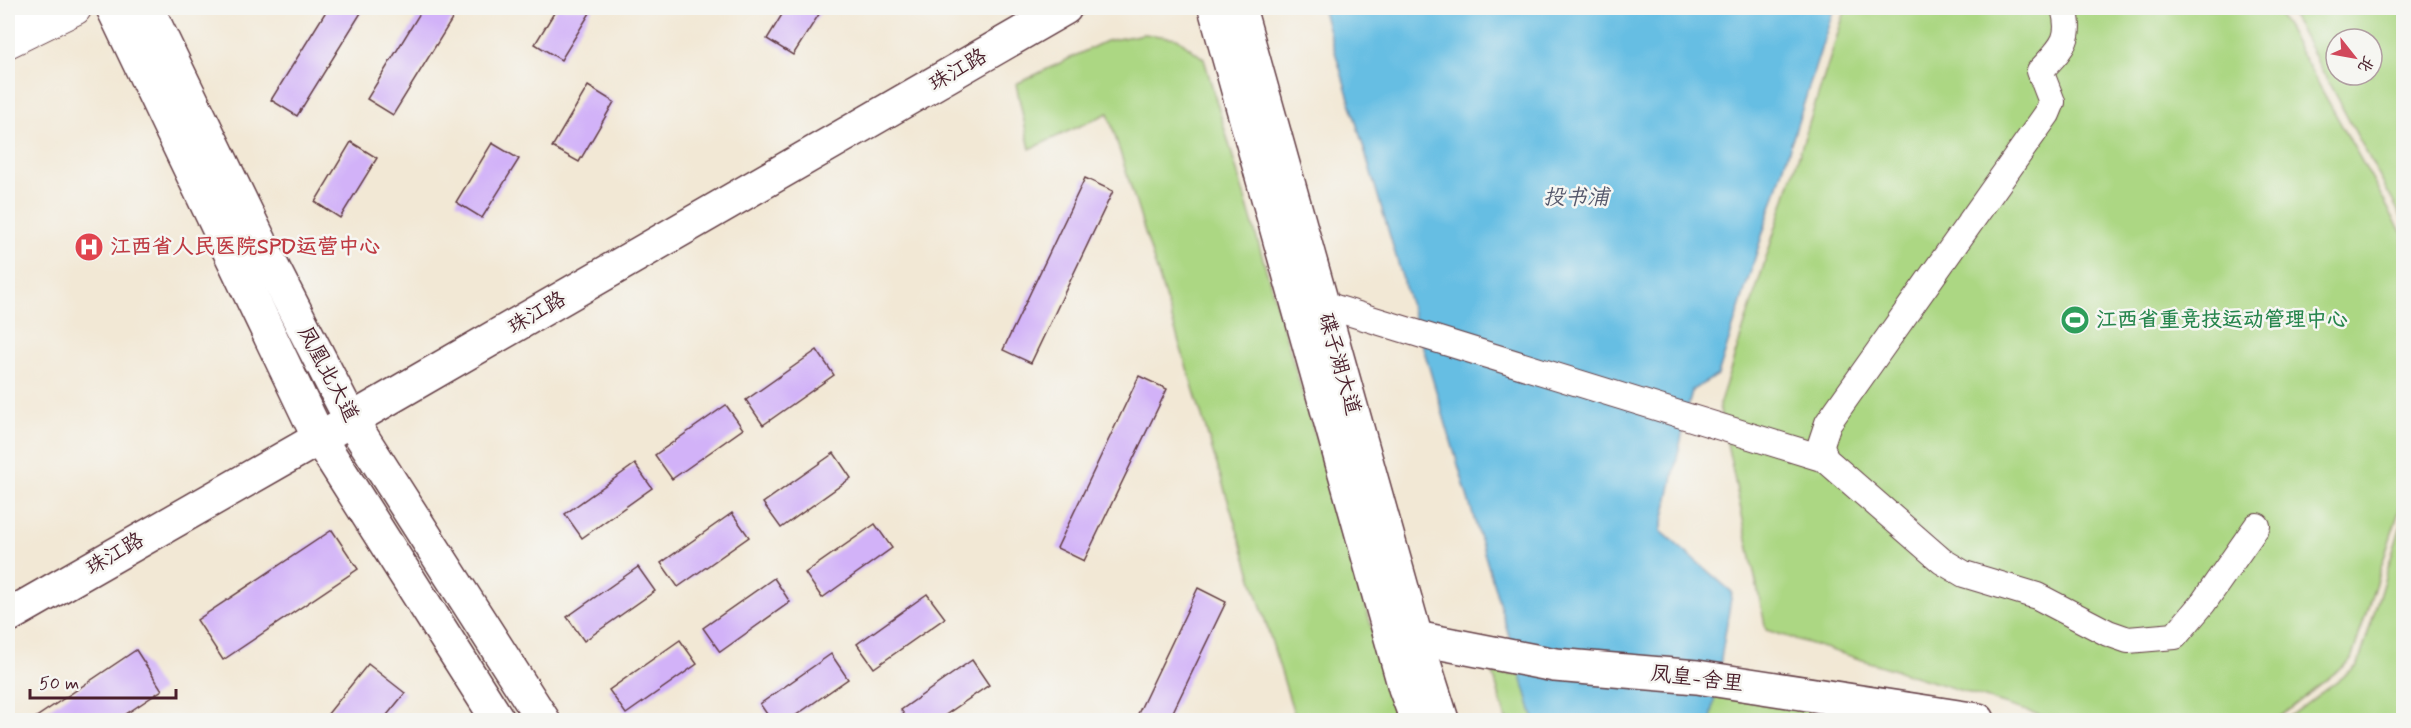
<svg xmlns="http://www.w3.org/2000/svg" width="2411" height="728" font-family="Mynerve,'LXGW WenKai TC',sans-serif">
<style>
.green{fill:#acd783;stroke:#7b7b57;stroke-width:1.5;fill-rule:evenodd}
.water{fill:#66bee3;stroke:#586e87;stroke-width:1.5}
.building{fill:#d2b2f8}
.lines{fill:none;stroke-linecap:round;stroke-linejoin:round}
.minor-casing{stroke:#633d44;stroke-width:28}
.major-casing{stroke:#633d44;stroke-width:36}
.minor{stroke:#fff;stroke-width:26}
.major{stroke:#fff;stroke-width:33}
.labels{text-anchor:middle;dominant-baseline:central;stroke-width:5;stroke-linejoin:round;paint-order:stroke}
.street-label{font-size:21px;fill:#4a1f2b;stroke:#f6f6f2}
.health-label{font-size:21px;font-weight:bold;fill:#be3a42;stroke:#f6f6f2;text-anchor:start}
.leisure-label{font-size:21px;font-weight:bold;fill:#27864d;stroke:#f6f6f2;text-anchor:start}
.water-label{font-size:22px;font-style:italic;fill:#54576b;stroke:#f6f6f2}
</style>
<rect width="100%" height="100%" fill="#f6f6f2"/>
<filter id="ink" filterUnits="userSpaceOnUse"><feTurbulence type="fractalNoise" baseFrequency=".0167" numOctaves="2"/><feDisplacementMap in="SourceGraphic" scale="12" xChannelSelector="R" yChannelSelector="G"/><feConvolveMatrix kernelMatrix="1 2 1 2 8 2 1 2 1" color-interpolation-filters="sRGB"/></filter>
<filter id="wash" filterUnits="userSpaceOnUse"><feTurbulence type="fractalNoise" baseFrequency=".008" numOctaves="4" result="noise"/><feDisplacementMap in="SourceGraphic" scale="24" xChannelSelector="R" yChannelSelector="G"/><feGaussianBlur stdDeviation="1.35" result="paint"/><feColorMatrix in="noise" values="0 0 0 0 0 0 0 0 0 0 0 0 0 0 0 0 0 1.4 0 .05"/><feComposite in="paint" operator="in"/></filter>
<g filter="url(#wash)">
<rect width="100%" height="100%" fill="#f2e8d5"/>
<!-- green -->
<g class="green">
<path d="M1846,8H2276L2403,235V499L2351,660L2276,720H2056L1766,630L1719,405Z"/>
<path d="M2288,8H2403V220ZM2336,39H2372V75H2336Z"/>
<path d="M1144,34L1177,38L1204,59L1399,720H1296L1108,113L1030,149L1016,84L1106,41Z"/>
<path d="M2403,519V720H2285L2358,665Z"/>
<path d="M1493,673L1740,694L1895,720H1506Z"/>
</g>
<!-- water -->
<path class="water" d="M1322,8H1834L1718,375L1692,390L1661,531L1732,592L1711,720H1534Z"/>
<g id="blocks">
<!-- building -->
<g class="building">
<path d="M328,8H364L297,116L271,100Z"/>
<path d="M423,8H459L393,115L367,99Z"/>
<path d="M557,8H593L561,60L535,44Z"/>
<path d="M786,8H823L793,55L767,39Z"/>
<path d="M588,86L614,102L579,162L552,147Z"/>
<path d="M351,142L377,158L340,218L315,202Z"/>
<path d="M492,143L519,159L482,218L456,202Z"/>
<path d="M1085,178L1113,191L1031,363L1003,350Z"/>
<path d="M817,350L834,375L763,425L746,400Z"/>
<path d="M1139,376L1167,389L1084,561L1057,548Z"/>
<path d="M726,405L743,429L672,479L655,455Z"/>
<path d="M834,453L851,478L781,528L763,503Z"/>
<path d="M635,464L652,488L582,538L565,514Z"/>
<path d="M732,513L749,537L678,587L661,563Z"/>
<path d="M875,524L892,548L822,598L805,573Z"/>
<path d="M332,530L358,569L223,660L197,620Z"/>
<path d="M638,567L655,591L584,641L567,617Z"/>
<path d="M774,578L790,602L720,652L703,628Z"/>
<path d="M1198,588L1226,602L1169,720H1135Z"/>
<path d="M927,594L945,618L874,668L857,644Z"/>
<path d="M680,640L697,664L626,714L609,690Z"/>
<path d="M136,650L162,690L117,720H32Z"/>
<path d="M831,654L848,679L789,720H771L760,704Z"/>
<path d="M972,660L989,685L938,720H908L901,710Z"/>
<path d="M368,664L405,693L383,720H323Z"/>
</g>
</g>
</g>
<g filter="url(#ink)">
<use href="#blocks" fill-opacity="0" stroke="#633d44" stroke-width="1.5"/>
<g class="lines">
<!-- minor casing -->
<g class="minor-casing">
<g id="minor">
<path d="M2064,8C2073,40 2061,48 2040,71L2052,102L2047,114L1828,423L1821,444L1825,459L1942,561L1964,574L2037,596L2108,633L2128,640L2175,636L2203,603L2257,526"/>
<path d="M8,21L34,8"/>
<path d="M8,45L77,11L79,8"/>
<path d="M1322,304L1825,459"/>
</g>
</g>
<!-- major casing -->
<g class="major-casing">
<g id="major">
<path d="M113,8L319,438L498,720"/>
<path d="M147,8L273,268L351,420L543,720"/>
<path d="M1215,8L1405,688L1417,720"/>
<path d="M1239,8L1416,638L1442,720"/>
<path d="M8,616L351,420L1065,8"/>
<path d="M1416,638L1555,665L1697,677L1978,720"/>
</g>
</g>
<!-- minor -->
<use href="#minor" class="minor"/>
<!-- major -->
<use href="#major" class="major"/>
</g>
</g>
<!-- icons -->
<defs>
<g id="hospital-disc" transform="scale(1.5)"><circle r="9.5" fill="#e0444e" stroke="#f6f6f2"/><path d="M-5-5h3v3.5h4V-5h3V5h-3V1.5h-4V5h-3Z" fill="#fff"/></g>
<g id="stadium-disc" transform="scale(1.5)"><circle r="9.5" fill="#2e9e5b" stroke="#f6f6f2"/><path d="M0-5a6.5 5 0 1 0 0 10a6.5 5 0 1 0 0-10ZM-3.5-1.8h7v3.6h-7Z" fill="#fff"/></g>
</defs>
<g fill-rule="evenodd">
<use href="#hospital-disc" x="89" y="247"/>
<use href="#stadium-disc" x="2075" y="320"/>
</g>
<g class="labels">
<!-- street labels -->
<g class="street-label">
<text transform="translate(958 70) rotate(-30)">珠江路</text>
<text transform="translate(537 313) rotate(-30)">珠江路</text>
<text transform="translate(1339 364) rotate(74)">碟子湖大道</text>
<text transform="translate(328 374) rotate(62)">凤凰北大道</text>
<text transform="translate(115 554) rotate(-30)">珠江路</text>
<text transform="translate(1697 679) rotate(7)">凤皇-舍里</text>
</g>
<!-- health labels -->
<g class="health-label">
<text x="110" y="247">江西省人民医院SPD运营中心</text>
</g>
<!-- leisure labels -->
<g class="leisure-label">
<text x="2096" y="320">江西省重竞技运动管理中心</text>
</g>
<!-- water labels -->
<g class="water-label">
<text x="1576" y="198">投书浦</text>
</g>
</g>
<!-- margin -->
<rect width="2411" height="728" fill="none" stroke="#f6f6f2" stroke-width="30"/>
<!-- north arrow -->
<g transform="translate(2354 57) rotate(121)"><circle r="28" fill="#f6f6f2" stroke="#b1a0a2" stroke-width="1.5"/>
<path d="M0-4.5L10 22L0 15L-10 22Z" fill="#d1495b"/>
<text y="-9" font-size="16" font-weight="bold" text-anchor="middle" fill="#4a1f2b">北</text>
</g>
<!-- scale -->
<path d="M30 689v9h146v-9" fill="none" stroke="#4a1f2b" stroke-width="3"/>
<text x="39" y="689" font-size="18" fill="#4a1f2b" stroke="#f6f6f2" stroke-width="4.5" paint-order="stroke">50 m</text>
</svg>
